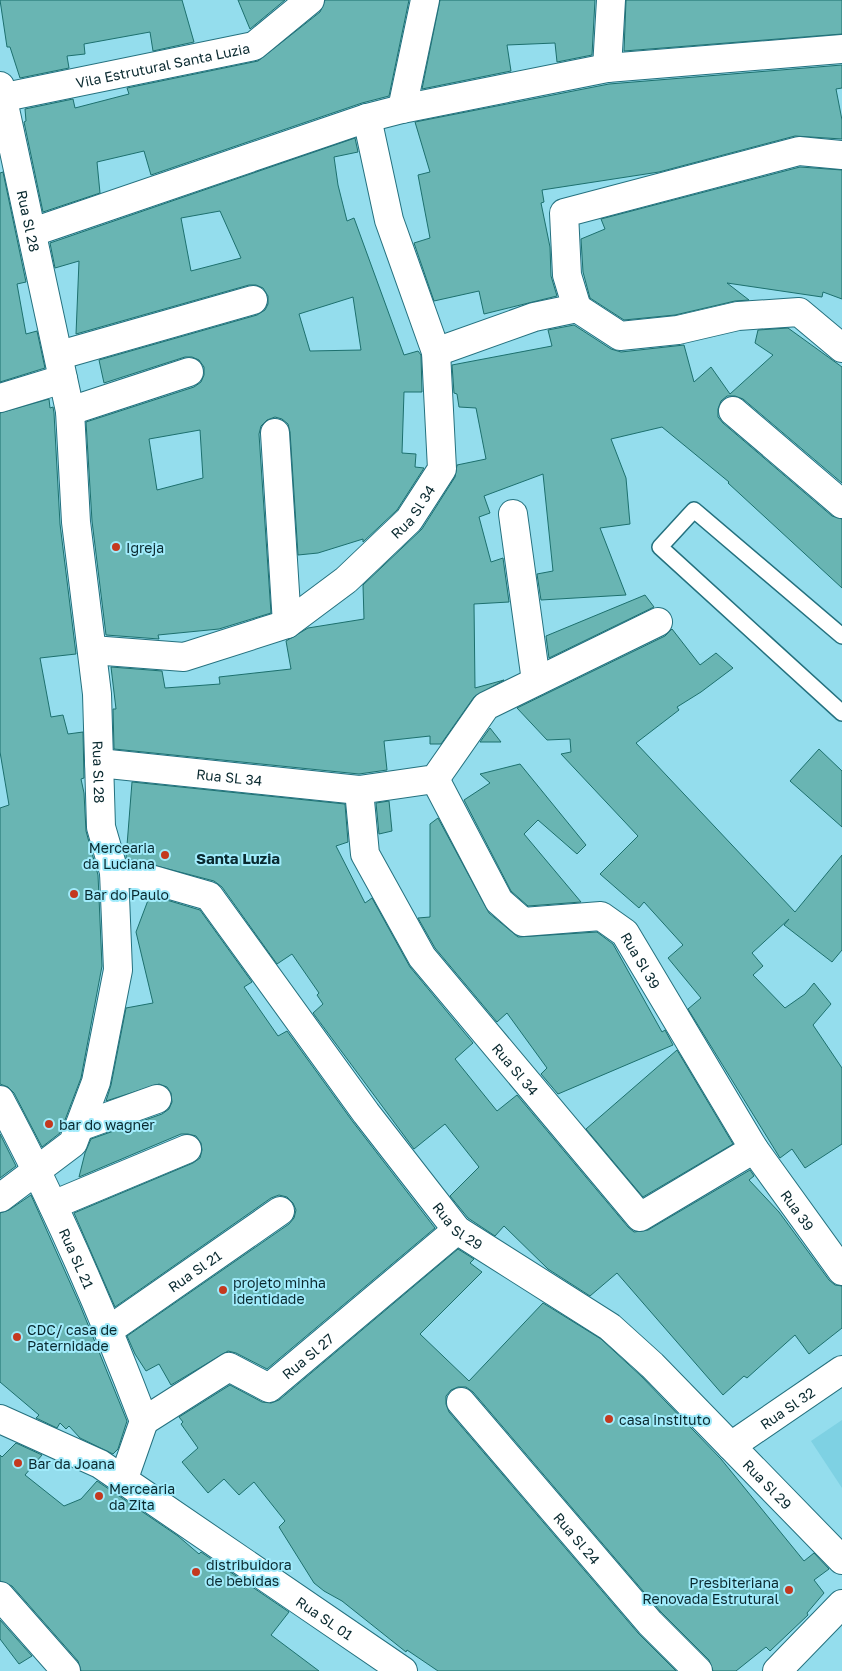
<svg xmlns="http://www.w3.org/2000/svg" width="842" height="1671" font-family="'Golos Text',sans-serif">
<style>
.built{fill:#7ed1e3}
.building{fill:#69b5b3;stroke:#1d706e;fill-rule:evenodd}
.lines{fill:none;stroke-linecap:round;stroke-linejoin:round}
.lane-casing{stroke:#24717f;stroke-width:18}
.street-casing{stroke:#24717f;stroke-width:30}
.lane{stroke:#fff;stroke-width:15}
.street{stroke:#fff;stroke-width:28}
.poi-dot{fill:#c4391f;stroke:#a1ebfb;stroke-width:2}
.labels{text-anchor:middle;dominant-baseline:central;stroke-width:4;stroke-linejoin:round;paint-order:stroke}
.street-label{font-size:14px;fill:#09292f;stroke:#a1ebfb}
.poi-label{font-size:14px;fill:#09292f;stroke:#a1ebfb;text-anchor:start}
.neighbourhood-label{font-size:15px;font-weight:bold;fill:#09292f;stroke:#a1ebfb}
</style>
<rect width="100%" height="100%" fill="#94dded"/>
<!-- built -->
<path class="built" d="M842,1420V1488L811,1441Z"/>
<!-- building -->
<g class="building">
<path d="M0,0H182L194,42L153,51L150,32L84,44L85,54L67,56L69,68L20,78L10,47H7Z"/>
<path d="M238,0H285L250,29Z"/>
<path d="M325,0H409L389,96L362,103L151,175L144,151L97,162L100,193L43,212L24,122L26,121L25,109L73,99L75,108L129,94L127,88L258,61L320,12Z"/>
<path d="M440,0H595L592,55L557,62L555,43L507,45L511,71L422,89Z"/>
<path d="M626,0H842V34L624,51Z"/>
<path d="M842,65V88L836,89L842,120V139L795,136L659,172L542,190L544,202L541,203L550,247L551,276L557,296L484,314L479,291L434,301L414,243L430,238L418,175L430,172L415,122L609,84Z"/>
<path d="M355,138L358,152L334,157L338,185L347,221L354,218L404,355L418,351L421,355L422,392H404L402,453L416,454L415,467L424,468L397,510L363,542V539L318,553L298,555L290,432L288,424L282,419L275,417L267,420L261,426L259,434L271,613L219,629L158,635L159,639L106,635L92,521L86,422L194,387L201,382L204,375V367L199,360L192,357H185L104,383L99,360L257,315L265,310L268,304V296L263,288L256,285H249L76,334L79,261L55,268L50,243ZM220,211L241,258L191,271L181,218ZM353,297L361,350L310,351L299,314ZM200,430L203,478L157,490L149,439Z"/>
<path d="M800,167L842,170V299L823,292L822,297L727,283L749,300L735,301L675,315L624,320L590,298L583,272L581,239L605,229L601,219Z"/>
<path d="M3,172L26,282L17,284L26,334L37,331L45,368L0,382V173Z"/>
<path d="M574,325L611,349L621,352L684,345L694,382L711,367L730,394L773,355L755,343L758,330L788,328L842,367V483L743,399L735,396H727L721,401L718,409V417L723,423L832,516L842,519V588L728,483L729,482L662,427L611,439L626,478L630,524L600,528L626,595L541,600L537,574L553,571L543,474L484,496L490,513L479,517L491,562L503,558L509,602L474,604L475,688L504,680L474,697L441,744H430V736L384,741L387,770L359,774L114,749L113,709H116L111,667L162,671L165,688L220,684L219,677L291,669L286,641L308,628L364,619L363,585L422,529L455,477L457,465L486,459L476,408L459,407L457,394L454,393L452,365L552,346L548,330Z"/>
<path d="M49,399L50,408L53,407L54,413L60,524L76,654L40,658L51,717L63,715L68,734L83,732L84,778L81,779L84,793L86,831L98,875L102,966L81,1078L60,1133L42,1147L14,1093L8,1087L0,1084V808L9,805L0,752V413Z"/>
<path d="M645,595L654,607L549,658L546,636Z"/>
<path d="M672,629L700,665L716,653L733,668L701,692L677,707L679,710L636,743L795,912L842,855V950L832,962L784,925L789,919L752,953L763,966L753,975L785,1008L805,994L814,983L831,1004L813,1025L842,1068V1144L805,1168L792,1149L780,1158L688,1009L701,998L668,958L683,945L644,902L639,908L600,874L638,836L561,754L571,752L570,739L547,740L517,708L665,636Z"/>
<path d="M490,728L501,742H480Z"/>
<path d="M819,749L842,771V827L790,781Z"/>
<path d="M520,764L586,845L577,854L538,820L524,834L581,902L528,906L511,891L464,800L490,783L480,774Z"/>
<path d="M132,782L345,804L348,842L336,846L365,903L372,898L410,967L473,1043L455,1059L497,1111L517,1095L628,1227L634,1232L648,1230L750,1170L754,1176L749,1180L779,1212L829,1280L835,1285L842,1286V1328L809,1354L795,1335L747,1378L744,1376L723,1395L617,1273L590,1296L548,1269L504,1226L495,1236L468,1218L450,1196L479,1167L445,1124L414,1149L313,1013L323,1004L317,995L319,993L292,954L277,964L222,887L214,881L126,858Z"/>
<path d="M389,801L392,831L379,834L376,803Z"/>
<path d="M438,818L489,913L518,937L597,932L613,944L662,1032L665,1030L673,1045L558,1094L541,1074L547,1068L507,1013L497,1022L435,948L418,918L430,917V824Z"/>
<path d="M150,895L200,910L252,982L244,987L278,1036L287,1031L353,1122L435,1228L267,1369L236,1353L228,1351L171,1385L159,1364L146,1371L135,1354L127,1336L289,1224L294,1218L296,1210L293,1203L287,1197L279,1195L271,1198L115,1307L74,1213L193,1163L200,1158L202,1150L201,1143L196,1136L188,1134H181L79,1177L85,1153L91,1139L162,1114L169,1109L172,1102L171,1093L167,1087L159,1084L106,1101L111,1085L126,1008L153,1003L136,932Z"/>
<path d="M677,1050L733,1144L643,1197L586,1129Z"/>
<path d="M0,1134L16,1166L0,1178Z"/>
<path d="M31,1195L80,1305L127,1421L118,1449L113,1454L80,1438L69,1426L66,1429L60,1423L57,1428L36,1418L39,1415L0,1382V1213L9,1210Z"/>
<path d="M458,1249L474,1259L470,1263L482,1272L420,1334L469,1381L543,1303L601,1339L641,1376L721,1459L804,1561L814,1553L829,1569L814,1580L824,1593L807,1613L808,1615L770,1651L766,1647L736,1671H713L709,1660L661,1612L473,1392L466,1387H458L451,1390L446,1396V1404L449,1412L638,1633L676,1671H438L407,1650L406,1652L342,1601L324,1591L314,1583L279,1527L285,1521L254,1482L239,1495L224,1479L208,1493L182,1462L198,1448L181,1424L183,1422L179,1417L230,1385L262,1402L271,1403L279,1400Z"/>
<path d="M16,1443L42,1455L25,1475L64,1506L81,1499L97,1481L178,1536L199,1554L201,1552L289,1612L271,1635L319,1671H81L78,1661L12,1586L0,1581V1455L2,1457Z"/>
<path d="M0,1620L32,1656L19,1664L0,1639Z"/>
</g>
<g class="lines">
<!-- lane casing -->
<g class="lane-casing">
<path id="lane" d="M842,636L694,510L660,547L842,713"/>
</g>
<!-- street casing -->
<g class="street-casing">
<g id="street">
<path d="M607,68L611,0"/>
<path id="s1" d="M0,86L70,411L76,522L97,694L101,827L114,872L118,970L96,1082L73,1143L0,1198"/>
<path id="s2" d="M0,98L254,46L310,0"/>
<path d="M402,109L425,0"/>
<path d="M33,232L367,118L402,109L607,68L842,49"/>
<path d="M577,308L567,275L564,213L799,151L842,155"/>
<path d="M436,352L534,317L577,308L620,336L678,330L738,316L799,312L842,348"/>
<path d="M60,355L253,300"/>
<path d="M0,398L63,379"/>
<path d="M70,411L189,372"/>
<path d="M733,411L842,504"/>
<path d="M275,433L287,624"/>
<path d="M513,514L536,681"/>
<path id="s3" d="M92,650L184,657L287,624L346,580L409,520L442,469L436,352L389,220L367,118"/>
<path id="s4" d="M99,763L359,790L435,779L486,706L658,622"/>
<path id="s5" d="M435,779L499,901L523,922L601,916L625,933L754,1149L842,1271"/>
<path id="s6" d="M359,790L365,854L422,957L640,1217L754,1149"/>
<path id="s7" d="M114,872L136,875L209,896L366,1113L457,1230L610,1327L652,1365L842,1560"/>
<path id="s8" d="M0,1100C56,1204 102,1311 144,1421"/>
<path d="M79,1127L157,1099"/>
<path d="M53,1205L187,1149"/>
<path id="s9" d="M109,1330L280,1211"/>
<path id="s10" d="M461,1402L650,1623L698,1671"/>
<path id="s11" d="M0,1419L100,1464L403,1671"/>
<path id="s12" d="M144,1421L229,1367L269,1388L457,1230"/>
<path id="s13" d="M731,1446L842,1370"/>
<path d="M123,1481L144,1421"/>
<path d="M0,1596L66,1671"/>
<path d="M777,1671L842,1604"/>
</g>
</g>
<!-- lane -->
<use href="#lane" class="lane"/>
<!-- street -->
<use href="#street" class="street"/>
</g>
<!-- markers -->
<g class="poi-dot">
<circle cx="116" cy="547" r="5"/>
<circle cx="165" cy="855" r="5"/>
<circle cx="74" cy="894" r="5"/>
<circle cx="49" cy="1124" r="5"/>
<circle cx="223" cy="1290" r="5"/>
<circle cx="17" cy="1337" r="5"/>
<circle cx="609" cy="1419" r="5"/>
<circle cx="18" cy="1463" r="5"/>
<circle cx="99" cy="1496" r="5"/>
<circle cx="196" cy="1572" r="5"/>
<circle cx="789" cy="1590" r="5"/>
</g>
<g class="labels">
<!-- street labels -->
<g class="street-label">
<text stroke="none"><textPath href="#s2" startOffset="166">Vila Estrutural Santa Luzia</textPath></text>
<text stroke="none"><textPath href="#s1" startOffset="138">Rua Sl 28</textPath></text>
<text stroke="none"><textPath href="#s3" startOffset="370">Rua Sl 34</textPath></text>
<text stroke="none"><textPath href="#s1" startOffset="695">Rua Sl 28</textPath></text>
<text stroke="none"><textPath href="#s4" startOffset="131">Rua SL 34</textPath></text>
<text stroke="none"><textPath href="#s5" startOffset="309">Rua Sl 39</textPath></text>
<text stroke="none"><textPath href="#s6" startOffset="328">Rua Sl 34</textPath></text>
<text stroke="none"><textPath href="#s5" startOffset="604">Rua 39</textPath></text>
<text stroke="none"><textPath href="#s7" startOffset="512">Rua Sl 29</textPath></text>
<text stroke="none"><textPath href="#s8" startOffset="176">Rua SL 21</textPath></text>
<text stroke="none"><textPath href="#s9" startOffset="104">Rua Sl 21</textPath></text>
<text stroke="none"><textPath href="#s12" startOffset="196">Rua Sl 27</textPath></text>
<text stroke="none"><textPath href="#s13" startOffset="68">Rua Sl 32</textPath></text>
<text stroke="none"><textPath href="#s7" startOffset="918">Rua Sl 29</textPath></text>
<text stroke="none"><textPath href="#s10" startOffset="179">Rua Sl 24</textPath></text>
<text stroke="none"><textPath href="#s11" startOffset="382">Rua SL 01</textPath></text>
</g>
<!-- poi labels -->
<g class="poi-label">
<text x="126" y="547">Igreja</text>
<text x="155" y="847" text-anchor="end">Mercearia<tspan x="155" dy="16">da Luciana</tspan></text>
<text x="84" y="894">Bar do Paulo</text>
<text x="59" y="1124">bar do wagner</text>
<text x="233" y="1282">projeto minha<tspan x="233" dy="16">identidade</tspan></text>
<text x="27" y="1329">CDC/ casa de<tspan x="27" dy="16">Paternidade</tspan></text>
<text x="619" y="1419">casa instituto</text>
<text x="28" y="1463">Bar da Joana</text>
<text x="109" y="1488">Mercearia<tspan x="109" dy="16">da Zita</tspan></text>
<text x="206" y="1564">distribuidora<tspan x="206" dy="16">de bebidas</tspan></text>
<text x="779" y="1582" text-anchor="end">Presbiteriana<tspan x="779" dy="16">Renovada Estrutural</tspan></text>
</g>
<!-- neighbourhood labels -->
<g class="neighbourhood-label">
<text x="238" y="858">Santa Luzia</text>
</g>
</g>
</svg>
